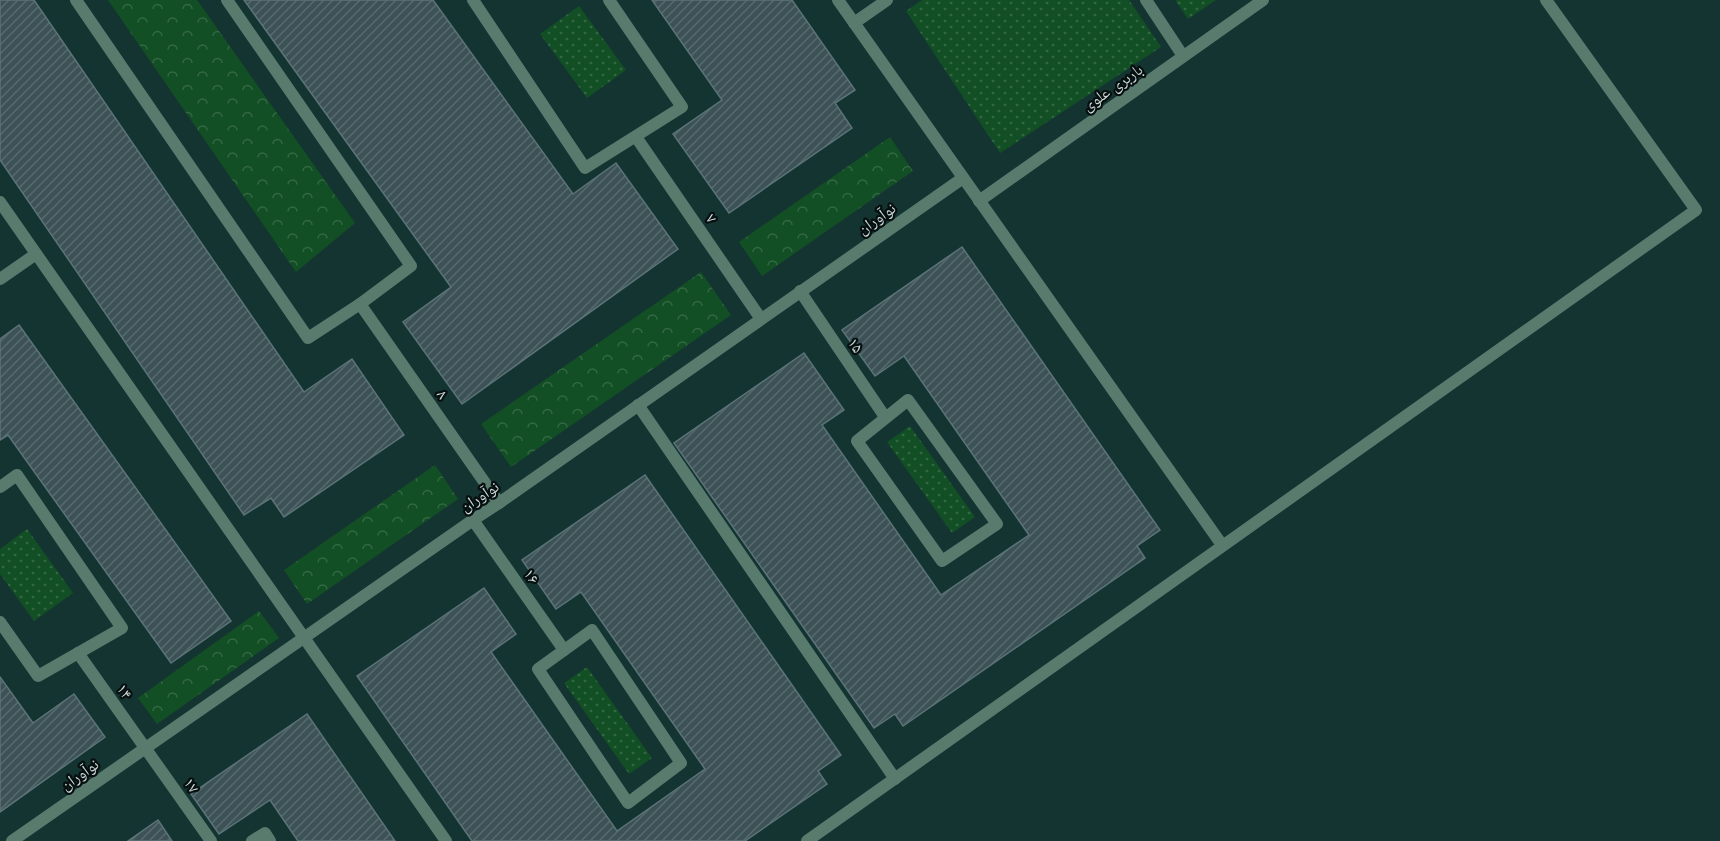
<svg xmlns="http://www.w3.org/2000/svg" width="1720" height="841" font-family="'Libre Baskerville','Noto Naskh Arabic',serif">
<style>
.built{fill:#143432}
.grass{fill:url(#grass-dots)}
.forest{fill:url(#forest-crowns)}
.building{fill:url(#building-hatch);stroke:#5c7378;stroke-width:1.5}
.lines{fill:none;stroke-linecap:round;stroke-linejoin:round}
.service{stroke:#587b6e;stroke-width:12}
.tertiary{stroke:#587b6e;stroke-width:12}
.labels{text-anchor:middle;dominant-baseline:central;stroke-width:4.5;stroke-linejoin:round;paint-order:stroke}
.street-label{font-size:16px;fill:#ccd9d7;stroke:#071010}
</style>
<defs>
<pattern id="grass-dots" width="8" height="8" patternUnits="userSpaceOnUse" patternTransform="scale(1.5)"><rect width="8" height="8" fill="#124f24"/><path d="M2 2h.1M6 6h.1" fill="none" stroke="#336843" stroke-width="1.8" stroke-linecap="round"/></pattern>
<pattern id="forest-crowns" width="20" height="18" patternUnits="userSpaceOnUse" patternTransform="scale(1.5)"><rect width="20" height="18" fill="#124f24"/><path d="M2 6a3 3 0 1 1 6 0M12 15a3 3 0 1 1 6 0" fill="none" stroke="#336843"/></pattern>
<pattern id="building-hatch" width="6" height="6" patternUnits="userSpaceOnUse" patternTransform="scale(1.5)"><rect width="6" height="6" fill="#3c5257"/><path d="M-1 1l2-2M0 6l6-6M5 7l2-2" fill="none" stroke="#576a6e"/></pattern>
</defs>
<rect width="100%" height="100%" fill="#142a29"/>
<!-- built -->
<rect class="built" x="0" y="0" width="1720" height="841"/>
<!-- grass -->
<g class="grass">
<path d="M922,0H1129L1161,47L1000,153L906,11Z"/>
<path d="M1175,0H1216L1188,19Z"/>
<path d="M579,6L626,70L587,98L540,34Z"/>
<path d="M910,426L975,517L952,533L887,442Z"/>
<path d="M27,529L73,593L34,621L0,574V549Z"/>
<path d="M587,667L652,758L629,774L564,683Z"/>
</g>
<!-- forest -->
<g class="forest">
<path d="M108,0H197L355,223L296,272Z"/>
<path d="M890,137L913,171L762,276L739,242Z"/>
<path d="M701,272L731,315L511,467L481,424Z"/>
<path d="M435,465L458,499L307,604L284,570Z"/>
<path d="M259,611L279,638L157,724L138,698Z"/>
</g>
<!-- building -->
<g class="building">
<path d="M0,0H34L304,392L352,359L404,435L284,517L271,498L244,515L0,160Z"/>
<path d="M244,0H433L573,194L616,163L678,249L462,404L403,322L451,287Z"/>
<path d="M652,0H792L855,90L835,103L852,128L729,213L673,134L722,100Z"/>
<path d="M962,247L1160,530L1137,546L1145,558L903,726L895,714L874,728L674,443L804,353L844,410L822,425L941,595L1029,535L904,356L875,376L842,330Z"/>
<path d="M19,325L231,621L171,663L8,435L0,440V339Z"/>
<path d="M645,475L841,755L818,771L827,784L745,841H472L357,676L484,588L516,634L491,652L617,831L705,769L581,592L556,609L522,560Z"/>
<path d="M0,677L33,723L74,694L105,737L0,812Z"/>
<path d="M307,714L395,841H298L270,800L219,834L191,794Z"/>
<path d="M158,820L172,841H128Z"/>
</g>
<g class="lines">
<!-- service -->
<g class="service">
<path d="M76,0L308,338L360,304L411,266L227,0"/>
<path d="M473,0L585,168L682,107L609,0"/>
<path d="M838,0L1222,545"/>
<path d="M1146,0L1183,56"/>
<path d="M854,23L887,0"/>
<path d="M636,137L761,319"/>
<path d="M979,201L1263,0"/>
<path d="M0,202L446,841"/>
<path d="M0,279L36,254"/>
<path d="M800,291L885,417"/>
<path d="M360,304L499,503"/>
<path d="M908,400L997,524L942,561L857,441Z"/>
<path d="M638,405L895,779"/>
<path d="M0,487L17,475L122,628L38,676L0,622"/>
<path d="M473,520L564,650"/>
<path d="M592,630L681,763L628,803L538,669Z"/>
<path d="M78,653L211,841"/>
<path d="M252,841L265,833L270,841"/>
<path d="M807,841L1696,210L1546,0"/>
</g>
<!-- tertiary -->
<path class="tertiary" d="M12,841L473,520L499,503L963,178"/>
</g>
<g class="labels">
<!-- street labels -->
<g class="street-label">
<text transform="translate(1112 87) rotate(-35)">باربری علوی</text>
<text transform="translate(712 218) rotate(55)">۷</text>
<text transform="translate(876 218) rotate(-35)">نوآوران</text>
<text transform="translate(856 345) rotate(56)">۱۵</text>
<text transform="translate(443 394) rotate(55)">۸</text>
<text transform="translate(479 496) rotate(-33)">نوآوران</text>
<text transform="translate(532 576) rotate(55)">۱۶</text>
<text transform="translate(125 691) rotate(55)">۱۴</text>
<text transform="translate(79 774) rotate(-35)">نوآوران</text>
<text transform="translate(192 785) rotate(55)">۱۷</text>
</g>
</g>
</svg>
